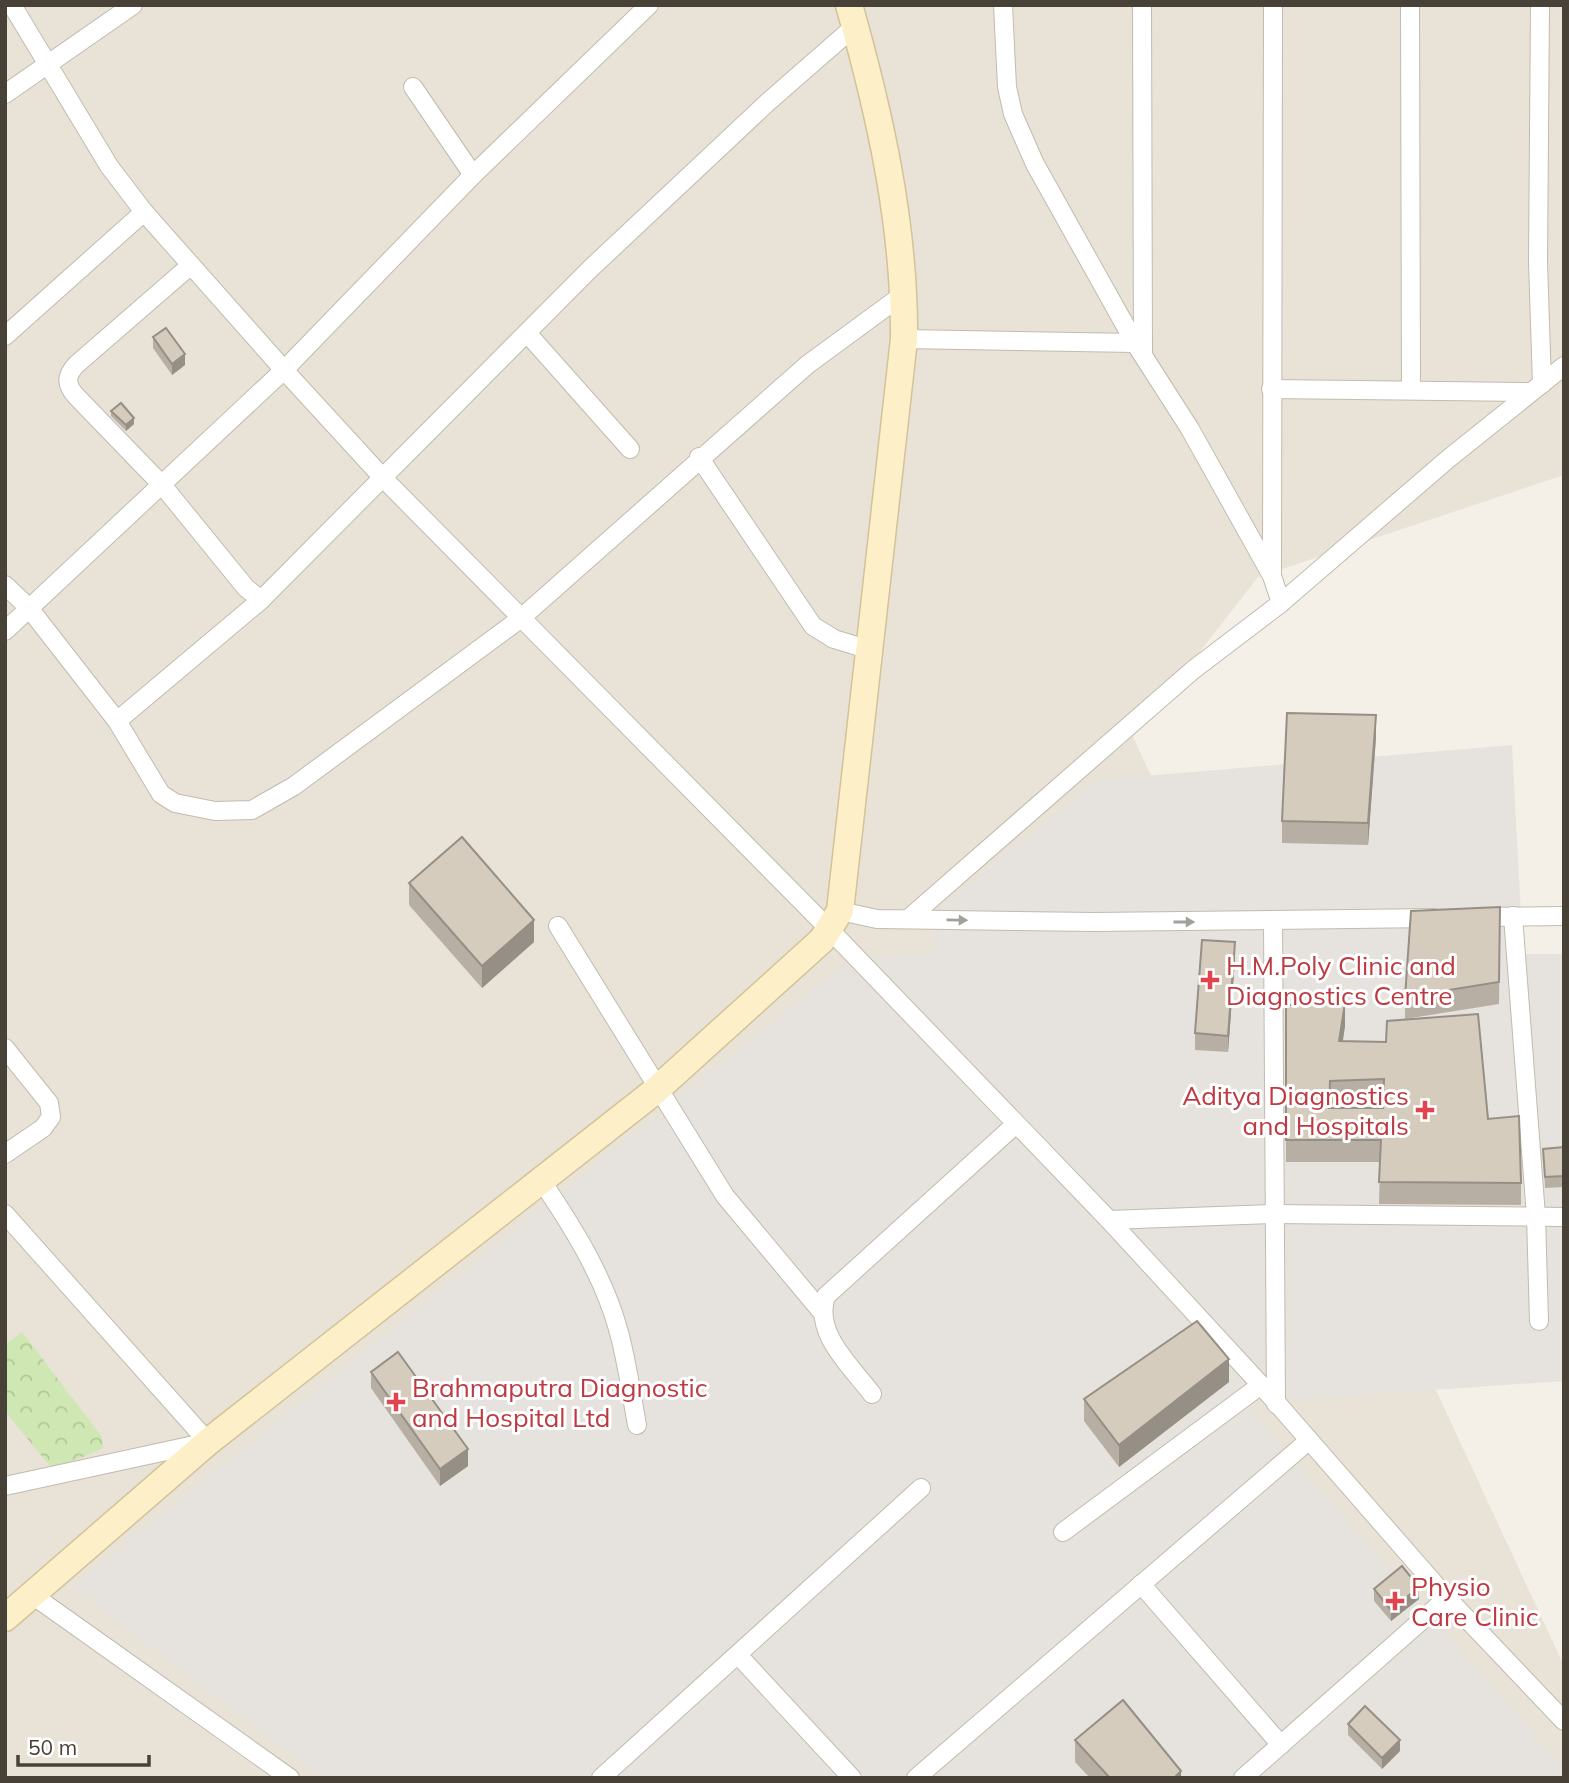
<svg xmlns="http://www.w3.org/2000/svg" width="1569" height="1783" font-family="Mulish,sans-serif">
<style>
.residential{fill:#e8e2d7}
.industrial{fill:#e6e2dd}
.forest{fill:url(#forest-crowns)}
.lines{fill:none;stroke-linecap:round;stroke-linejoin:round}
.street-casing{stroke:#c2bbae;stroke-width:20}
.secondary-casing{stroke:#d2c399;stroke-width:29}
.street{stroke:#fff;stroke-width:18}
.secondary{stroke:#fdf0c9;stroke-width:26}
.wall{fill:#b7afa3;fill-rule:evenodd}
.shaded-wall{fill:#958f85}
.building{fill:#d5ccbe;stroke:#958f85;stroke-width:2;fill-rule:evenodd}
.oneway{fill:#a3a09b}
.health-dot{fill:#e0444e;stroke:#fff;stroke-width:2.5}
.labels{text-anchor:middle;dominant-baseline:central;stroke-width:6;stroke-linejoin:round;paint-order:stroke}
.health-label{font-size:26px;fill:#be3a42;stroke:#fff;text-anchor:start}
</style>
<defs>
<pattern id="forest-crowns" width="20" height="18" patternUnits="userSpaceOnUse" patternTransform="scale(1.75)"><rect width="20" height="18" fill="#cfe7b2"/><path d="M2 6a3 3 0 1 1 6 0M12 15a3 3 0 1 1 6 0" fill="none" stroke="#b3c79a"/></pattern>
</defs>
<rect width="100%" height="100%" fill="#f4f0e8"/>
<!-- residential -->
<path class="residential" d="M5,5H1564V475L1258,577L1133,737L1564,1666V1778H5Z"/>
<!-- industrial -->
<path class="industrial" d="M1512,745L1523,954H1564V1381L1244,1403L1564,1768V1778H322L72,1587L852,959L934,954L933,913L1098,780Z"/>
<!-- forest -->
<path class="forest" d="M22,1332L102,1437L103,1448L53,1470L5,1411V1345Z"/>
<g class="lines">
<!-- street casing -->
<g class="street-casing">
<g id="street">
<path d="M12,5L109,166L144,212L284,370L384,479L830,930L1109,1220L1261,1385L1447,1598L1564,1721"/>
<path d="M1003,5L1007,87L1013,114L1035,164L1135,343L1190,429L1272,576L1281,603"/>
<path d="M1142,5L1143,352"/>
<path d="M1410,5L1411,390"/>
<path d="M1540,5L1538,262L1542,384"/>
<path d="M413,87L473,175"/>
<path d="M5,94L133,5"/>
<path d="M191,265L77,364C66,375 65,384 76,396L163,486L246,588L261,600"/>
<path d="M527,333L630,449"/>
<path d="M5,336L144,212"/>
<path d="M904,339L1135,343"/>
<path d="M1271,389L1530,392"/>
<path d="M699,457L813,626L834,639L870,650"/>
<path d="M1272,572L1273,5"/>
<path d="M5,585L29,608L117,721L161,794L175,803L215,811L252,810L294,786L520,619L807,365L905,293"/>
<path d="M5,631L284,370L473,175L649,5"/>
<path d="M117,721L261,600L590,269L768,102L855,26"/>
<path d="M840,911L877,919L1094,922L1434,918"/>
<path d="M1513,916L1536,1216L1539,1321"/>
<path d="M1476,917L1564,916"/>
<path d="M908,919L1193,670L1281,603L1448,459L1564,366"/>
<path d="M1273,922L1276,1404"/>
<path d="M558,926L725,1196L821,1311"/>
<path d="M5,1048L49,1103L51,1117L43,1128L5,1154"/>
<path d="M541,1180C572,1226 603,1275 618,1329C627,1360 631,1393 637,1425"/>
<path d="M5,1214L208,1442L5,1486"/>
<path d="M1109,1220L1273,1214L1564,1217"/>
<path d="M872,1394C851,1366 813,1333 826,1296L1016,1124"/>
<path d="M1063,1532L1261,1385"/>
<path d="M1141,1584L1281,1745"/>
<path d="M31,1594L290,1778"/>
<path d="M738,1655L852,1778"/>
<path d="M601,1778L921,1488"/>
<path d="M916,1778L1307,1442"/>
<path d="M1243,1778L1447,1598"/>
</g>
</g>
<!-- secondary casing -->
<g class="secondary-casing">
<path id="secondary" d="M5,1618L208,1442L655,1091L822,940L840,911L904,339C905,226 880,114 849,5"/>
</g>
<!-- street -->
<use href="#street" class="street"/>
<!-- secondary -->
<use href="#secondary" class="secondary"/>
</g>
<!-- wall -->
<g class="wall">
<path d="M153,337L185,365L172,375L153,348Z"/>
<path d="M111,411L134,424L126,431L111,416Z"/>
<path d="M1376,737L1368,845L1282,843V821Z"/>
<path d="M409,883L534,942L482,988L409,905Z"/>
<path d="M1500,907L1499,1004L1405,1019V997Z"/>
<path d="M1235,959L1228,1052L1195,1050V1033Z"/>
<path d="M1286,1005L1345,1026L1343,1041L1488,1119L1521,1183V1205L1379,1204L1380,1162H1286ZM1383,1101V1108H1330V1104Z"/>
<path d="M1564,1147V1187L1545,1188L1543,1149Z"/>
<path d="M371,1372L468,1466L440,1486L371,1388Z"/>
<path d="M1229,1382L1119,1467L1084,1421V1399Z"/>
<path d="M1374,1589L1419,1599L1391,1621L1374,1601Z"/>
<path d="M1348,1724L1400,1751L1382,1769L1348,1735Z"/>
<path d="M1075,1740L1181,1778H1090L1075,1762Z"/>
</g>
<!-- shaded-wall -->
<g class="shaded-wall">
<path d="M185,354V365L172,375V364Z"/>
<path d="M134,418V424L126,431V425Z"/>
<path d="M1376,715V737L1368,845V823Z"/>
<path d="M534,920V942L482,988V966Z"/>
<path d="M1235,942V959L1228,1052V1036Z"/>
<path d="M1345,1003V1026L1339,1063V1041Z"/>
<path d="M1229,1359V1382L1119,1467V1445Z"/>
<path d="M468,1449V1466L440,1486V1469Z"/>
<path d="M1419,1587V1599L1391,1621V1610Z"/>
<path d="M1400,1740V1751L1382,1769V1758Z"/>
<path d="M1181,1771V1778H1174Z"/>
</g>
<!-- building -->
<g class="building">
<path d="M166,328L185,354L172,364L153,337Z"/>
<path d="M121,403L134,418L126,425L111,411Z"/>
<path d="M1287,713L1376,715L1368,823L1282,821Z"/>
<path d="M462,837L534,920L482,966L409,883Z"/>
<path d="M1500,907L1499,982L1405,997L1411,911Z"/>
<path d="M1202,940L1235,942L1228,1036L1195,1033Z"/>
<path d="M1345,1003L1339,1041L1386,1042L1387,1021L1478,1014L1488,1119L1519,1116L1521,1183L1379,1182L1381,1140H1286V1005ZM1384,1079L1383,1108H1329L1330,1081Z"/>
<path d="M1564,1147V1176L1545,1177L1543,1149Z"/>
<path d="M1197,1321L1229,1359L1119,1445L1084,1399Z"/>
<path d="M398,1352L468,1449L440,1469L371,1372Z"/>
<path d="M1402,1566L1419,1587L1391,1610L1374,1589Z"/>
<path d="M1123,1700L1181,1771L1174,1778H1110L1075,1740Z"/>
<path d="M1365,1706L1400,1740L1382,1758L1348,1724Z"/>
</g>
<!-- one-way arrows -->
<defs><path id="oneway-solid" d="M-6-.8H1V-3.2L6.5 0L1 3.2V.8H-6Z" transform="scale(1.75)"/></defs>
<g class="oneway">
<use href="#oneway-solid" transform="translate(957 920) rotate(1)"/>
<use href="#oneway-solid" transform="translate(1184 922)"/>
</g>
<!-- markers -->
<g class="health-dot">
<path d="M1206.5 969.5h7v7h7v7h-7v7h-7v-7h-7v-7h7z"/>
<path d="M1421.5 1099.5h7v7h7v7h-7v7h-7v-7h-7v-7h7z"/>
<path d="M392.5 1391.5h7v7h7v7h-7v7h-7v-7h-7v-7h7z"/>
<path d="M1391.5 1590.5h7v7h7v7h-7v7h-7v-7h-7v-7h7z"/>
</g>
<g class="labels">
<!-- health labels -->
<g class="health-label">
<text x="1226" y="965">H.M.Poly Clinic and<tspan x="1226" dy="30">Diagnostics Centre</tspan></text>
<text x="1409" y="1095" text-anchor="end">Aditya Diagnostics<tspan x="1409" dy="30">and Hospitals</tspan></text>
<text x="412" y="1387">Brahmaputra Diagnostic<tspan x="412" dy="30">and Hospital Ltd</tspan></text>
<text x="1411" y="1586">Physio<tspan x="1411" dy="30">Care Clinic</tspan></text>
</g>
</g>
<!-- border -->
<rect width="1569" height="1783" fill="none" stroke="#474137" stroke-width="14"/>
<!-- scale -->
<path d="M18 1755v10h131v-10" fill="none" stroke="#474137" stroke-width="3.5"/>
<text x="28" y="1755" font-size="21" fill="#474137" stroke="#ffffff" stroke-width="5" paint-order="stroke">50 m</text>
</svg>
